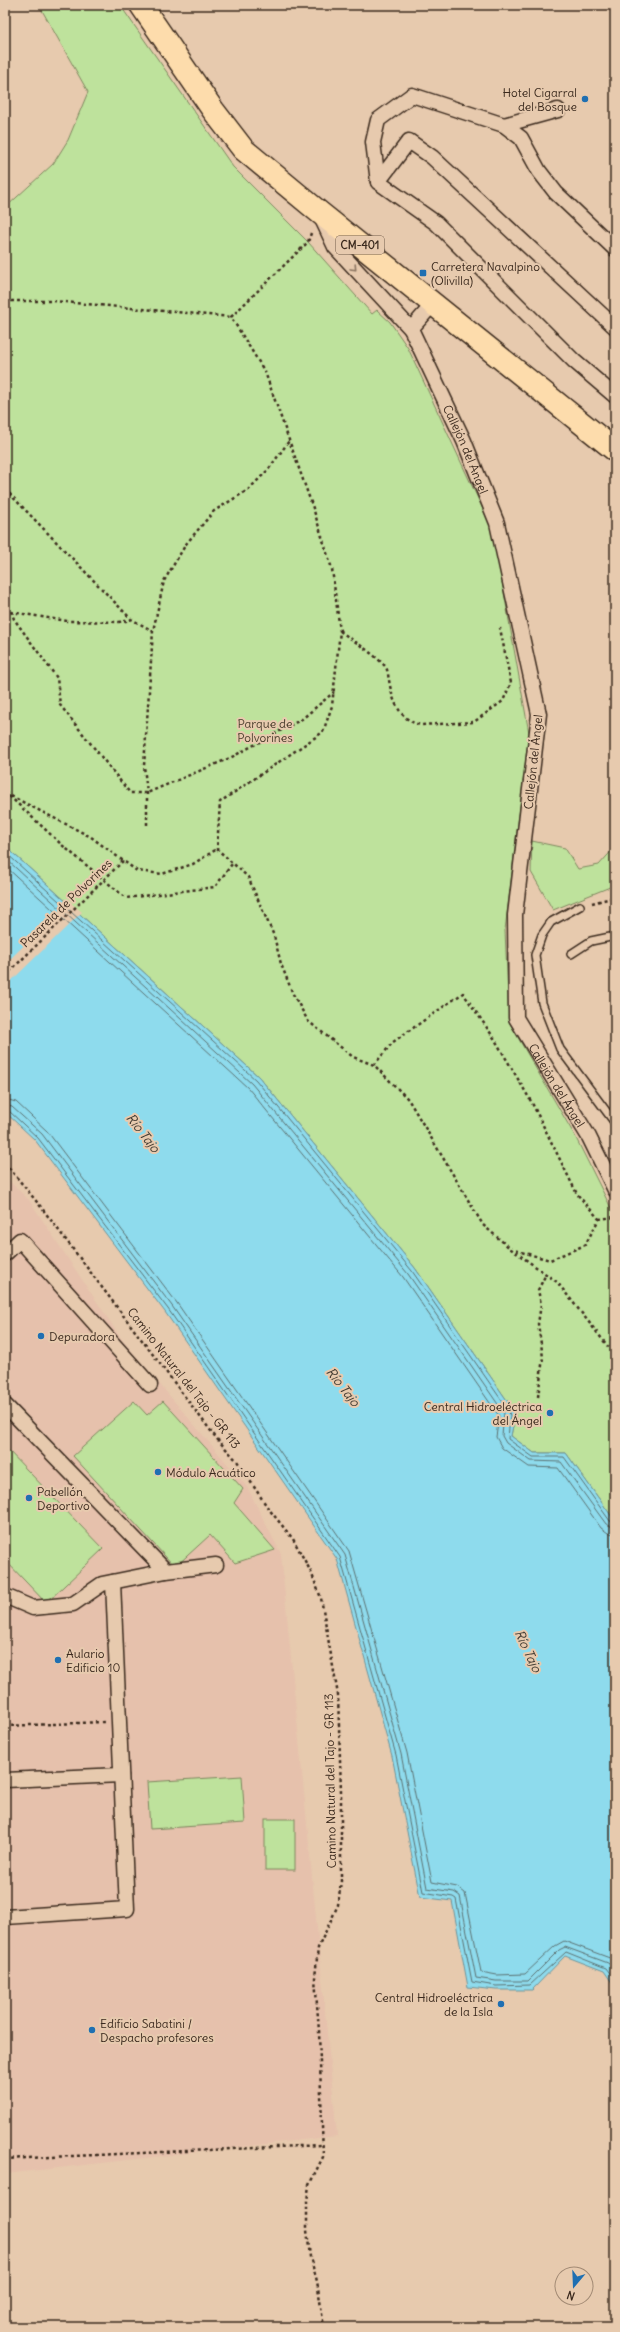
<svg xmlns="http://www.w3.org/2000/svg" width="620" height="2332" font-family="Delius,sans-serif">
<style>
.built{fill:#e6c1ac}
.green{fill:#bee29c;stroke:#7c865d}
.water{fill:#8edbed;stroke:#6d949a}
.pier{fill:#e7caae}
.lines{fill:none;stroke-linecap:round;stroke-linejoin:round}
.shore{stroke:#5c7171;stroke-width:1}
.lane-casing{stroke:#3b2a1e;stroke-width:10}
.street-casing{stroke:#3b2a1e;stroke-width:17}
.primary-casing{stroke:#3b2a1e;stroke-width:25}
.path{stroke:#3b2a1e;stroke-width:2.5;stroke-dasharray:3 3;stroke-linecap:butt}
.lane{stroke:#e7caae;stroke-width:7}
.street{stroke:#e7caae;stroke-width:14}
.primary{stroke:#fddcac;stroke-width:22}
.path-bridge{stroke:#3b2a1e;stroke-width:2.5;stroke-dasharray:3 3;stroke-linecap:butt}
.oneway{stroke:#88725f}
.poi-dot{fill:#1f6fb2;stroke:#e7caae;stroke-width:1.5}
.labels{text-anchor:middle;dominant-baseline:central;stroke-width:4;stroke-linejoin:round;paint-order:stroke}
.shield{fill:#e7caae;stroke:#6f5a49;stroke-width:1}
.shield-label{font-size:11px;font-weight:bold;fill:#3b2a1e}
.poi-label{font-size:12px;fill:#3b2a1e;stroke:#e7caae;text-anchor:start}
.street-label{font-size:12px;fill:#3b2a1e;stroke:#e7caae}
.park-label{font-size:12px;fill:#483c2b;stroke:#e7caae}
.water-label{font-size:13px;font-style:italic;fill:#433c33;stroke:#e7caae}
</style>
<rect width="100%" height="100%" fill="#e7caae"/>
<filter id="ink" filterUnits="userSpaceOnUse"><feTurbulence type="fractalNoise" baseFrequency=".025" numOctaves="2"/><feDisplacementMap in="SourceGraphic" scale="8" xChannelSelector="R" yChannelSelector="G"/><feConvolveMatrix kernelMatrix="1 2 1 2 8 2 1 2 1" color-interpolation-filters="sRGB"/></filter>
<g filter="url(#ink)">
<!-- built -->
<path class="built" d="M5,1177L29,1200L123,1341L247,1487L281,1554L337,2136L5,2174Z"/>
<!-- green -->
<g class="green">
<path d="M39,5H120L233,167L308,242L372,314L377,310L390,322L408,348L493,531L529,733L505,930L509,1022L575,1136L615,1216V1521L566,1453H534L511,1436L515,1415L513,1409L415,1268L259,1077L5,846V208L53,164L68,140L88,92Z"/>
<path d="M532,841L565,848L578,869L599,865L615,847V885L553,910L531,872Z"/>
<path d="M134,1401L147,1415L163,1401L243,1489L234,1503L275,1550L235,1563L210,1535L175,1567L73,1456Z"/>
<path d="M5,1447L103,1549L46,1603L5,1560Z"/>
<path d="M242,1776L245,1823L150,1829L147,1782Z"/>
<rect x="265" y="1819" width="30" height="51"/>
</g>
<!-- water -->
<path class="water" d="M5,846L259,1077L415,1268L513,1409L515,1415L511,1436L534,1453H566L615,1521V1987L604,1971L565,1956L532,1990H496L468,1987L452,1901L420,1897L392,1756L337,1559L165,1312L35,1140L5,1112Z"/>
<!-- pier -->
<path class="pier" d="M69,901L82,912L5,987V964Z"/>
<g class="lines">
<!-- shore -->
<g class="shore">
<path d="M5,852L256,1080L412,1271L509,1411L510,1416L508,1439L533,1457H564L610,1521L615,1523"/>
<path d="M5,858L252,1084L408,1274L504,1413L502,1436L506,1443L531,1461L561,1462L606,1524L615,1528"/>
<path d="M5,866L248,1088L403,1277L499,1416L496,1437L502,1448L529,1467L558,1468L601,1528L608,1533L615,1534"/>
<path d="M5,1099L16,1102L47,1131L177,1303L349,1551L407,1753L432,1882L457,1887L465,1893L481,1972L497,1975L525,1974L555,1946L564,1941L615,1960"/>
<path d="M5,1105L12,1107L42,1134L172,1306L345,1555L401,1754L427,1888L454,1892L460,1896L476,1978L496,1981H528L559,1950L565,1947L608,1963L615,1971"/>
<path d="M5,1110L9,1111L38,1138L168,1309L340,1557L396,1755L423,1892L453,1897L456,1899L472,1982L496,1986L530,1985L566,1952L606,1968L615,1980"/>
</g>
<!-- lane casing -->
<g class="lane-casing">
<g id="lane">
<path d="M580,906L551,922L542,935L535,955L542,1003L560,1049L615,1123"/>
<path d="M571,954L591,941L615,936"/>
</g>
</g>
<!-- street casing -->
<g class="street-casing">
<g id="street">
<path d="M504,125L558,110"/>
<path d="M378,182L409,141L432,157L615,327"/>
<path id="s1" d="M321,217L335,247L411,329L464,441L497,523L539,714L515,915L516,1018L589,1137L615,1190"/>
<path d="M615,249L556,193L539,171L521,138L504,125L412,95L378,120L373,142L378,182L436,223L574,361L615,396"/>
<path d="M411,329L433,304"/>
<path d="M5,1254L20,1240L150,1385"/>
<path d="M5,1405L166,1571"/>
<path d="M5,1596L33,1608L73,1604L102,1584L166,1571L216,1565"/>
<path d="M5,1780L121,1775"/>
<path d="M5,1917L127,1909L113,1582"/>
</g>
</g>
<!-- primary casing -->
<g class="primary-casing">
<path id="primary" d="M141,5L213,110L243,149L319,212L615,450"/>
</g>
<!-- path -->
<g class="path">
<path d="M311,233L308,242L231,317L265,372L314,511L332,569L340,631L332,706L323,732L220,802L217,849L248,877L274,936L281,964L293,994L308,1021L353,1057L374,1065L408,1099L483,1225L511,1249L557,1282L614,1354"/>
<path d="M5,301H53L231,317"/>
<path d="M5,489L131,619L153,631"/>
<path d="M5,611L67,621L119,622L131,620"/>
<path d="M11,611L14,619L57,678L60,705L130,793H147L230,758L302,719L334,692"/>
<path d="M340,631C355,642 372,652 385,666C388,669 388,676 389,680C392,700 400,721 421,725L474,722L503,701L511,683L500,628"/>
<path d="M5,792L62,845L126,898L215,887L232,864"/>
<path d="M11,796L91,837L137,871L162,874L193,864L217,849"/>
<path d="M147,825V793L144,766L153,631L164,581L186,544L214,511L248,490L268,470L289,441"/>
<path d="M592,903L615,897"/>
<path d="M374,1065L393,1042L463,993L494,1038L532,1103L577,1194L599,1219L585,1245L550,1260L514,1250"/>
<path d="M5,1163L41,1207L217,1439L237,1461L268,1508L293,1539L311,1572L321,1598L338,1695L341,1792V1881L338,1905L318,1948L315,1978L319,2031L323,2157L309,2185L307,2201V2230L310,2257L317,2281L324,2327"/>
<path d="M599,1219L615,1217"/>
<path d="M538,1397L543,1357L538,1324L541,1304L538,1290L546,1274"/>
<path d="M5,1726L104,1722"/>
<path d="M5,2159L322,2145"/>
</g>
<!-- lane -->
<use href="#lane" class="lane"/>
<!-- street -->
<use href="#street" class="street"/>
<!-- primary -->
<use href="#primary" class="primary"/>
<!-- path-bridge -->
<path class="path-bridge" d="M5,976L123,861"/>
</g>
<!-- one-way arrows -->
<defs><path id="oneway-chevron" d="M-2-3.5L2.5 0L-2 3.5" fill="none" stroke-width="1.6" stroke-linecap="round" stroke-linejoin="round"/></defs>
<use class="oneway" href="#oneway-chevron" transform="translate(354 268) rotate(47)"/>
</g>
<!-- markers -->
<g class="poi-dot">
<circle cx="585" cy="99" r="4"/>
<rect x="419" y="269" width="8" height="8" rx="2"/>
<circle cx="41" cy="1336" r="4"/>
<circle cx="550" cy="1413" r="4"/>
<circle cx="158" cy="1472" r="4"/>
<circle cx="29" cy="1498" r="4"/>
<circle cx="58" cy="1660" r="4"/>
<circle cx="501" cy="2004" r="4"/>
<circle cx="92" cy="2030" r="4"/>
</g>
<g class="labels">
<!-- shield labels -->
<rect class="shield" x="336" y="236" width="48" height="18" rx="3"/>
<g class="shield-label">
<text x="360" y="245">CM-401</text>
</g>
<!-- poi labels -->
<g class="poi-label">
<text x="577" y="92" text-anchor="end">Hotel Cigarral<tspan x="577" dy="14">del Bosque</tspan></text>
<text x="431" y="266">Carretera Navalpino<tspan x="431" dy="14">(Olivilla)</tspan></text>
<text x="49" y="1336">Depuradora</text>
<text x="542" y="1406" text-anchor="end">Central Hidroeléctrica<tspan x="542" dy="14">del Ángel</tspan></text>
<text x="166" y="1472">Módulo Acuático</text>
<text x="37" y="1491">Pabellón<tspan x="37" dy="14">Deportivo</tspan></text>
<text x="66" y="1653">Aulario<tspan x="66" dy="14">Edificio 10</tspan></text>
<text x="493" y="1997" text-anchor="end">Central Hidroeléctrica<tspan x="493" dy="14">de la Isla</tspan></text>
<text x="100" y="2023">Edificio Sabatini /<tspan x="100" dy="14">Despacho profesores</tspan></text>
</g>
<!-- street labels -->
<g class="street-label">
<text stroke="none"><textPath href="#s1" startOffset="277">Callejón del Ángel</textPath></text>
<text transform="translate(533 762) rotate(-84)">Callejón del Ángel</text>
<text transform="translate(66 903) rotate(-44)">Pasarela de Polvorines</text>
<text stroke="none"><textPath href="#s1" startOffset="937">Callejón del Ángel</textPath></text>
<text transform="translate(184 1378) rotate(52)">Camino Natural del Tajo - GR 113</text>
<text transform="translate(330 1781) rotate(-91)">Camino Natural del Tajo - GR 113</text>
</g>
<!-- park labels -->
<g class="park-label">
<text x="265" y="723">Parque de<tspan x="265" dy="14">Polvorines</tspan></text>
</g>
<!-- water labels -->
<g class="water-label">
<text transform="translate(143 1133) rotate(52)">Río Tajo</text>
<text transform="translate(343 1387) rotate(52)">Río Tajo</text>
<text transform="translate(528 1651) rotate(65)">Río Tajo</text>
</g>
</g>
<!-- margin -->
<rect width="620" height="2332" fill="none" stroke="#e7caae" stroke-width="20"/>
<rect x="10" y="10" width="600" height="2312" fill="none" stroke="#3b2a1e" stroke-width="1.5" filter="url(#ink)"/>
<!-- north arrow -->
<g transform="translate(574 2286) rotate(199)"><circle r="19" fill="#e7caae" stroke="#a28a74"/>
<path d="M0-3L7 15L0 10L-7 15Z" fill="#1f6fb2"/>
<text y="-6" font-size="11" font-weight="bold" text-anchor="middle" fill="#3b2a1e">N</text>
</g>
</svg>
